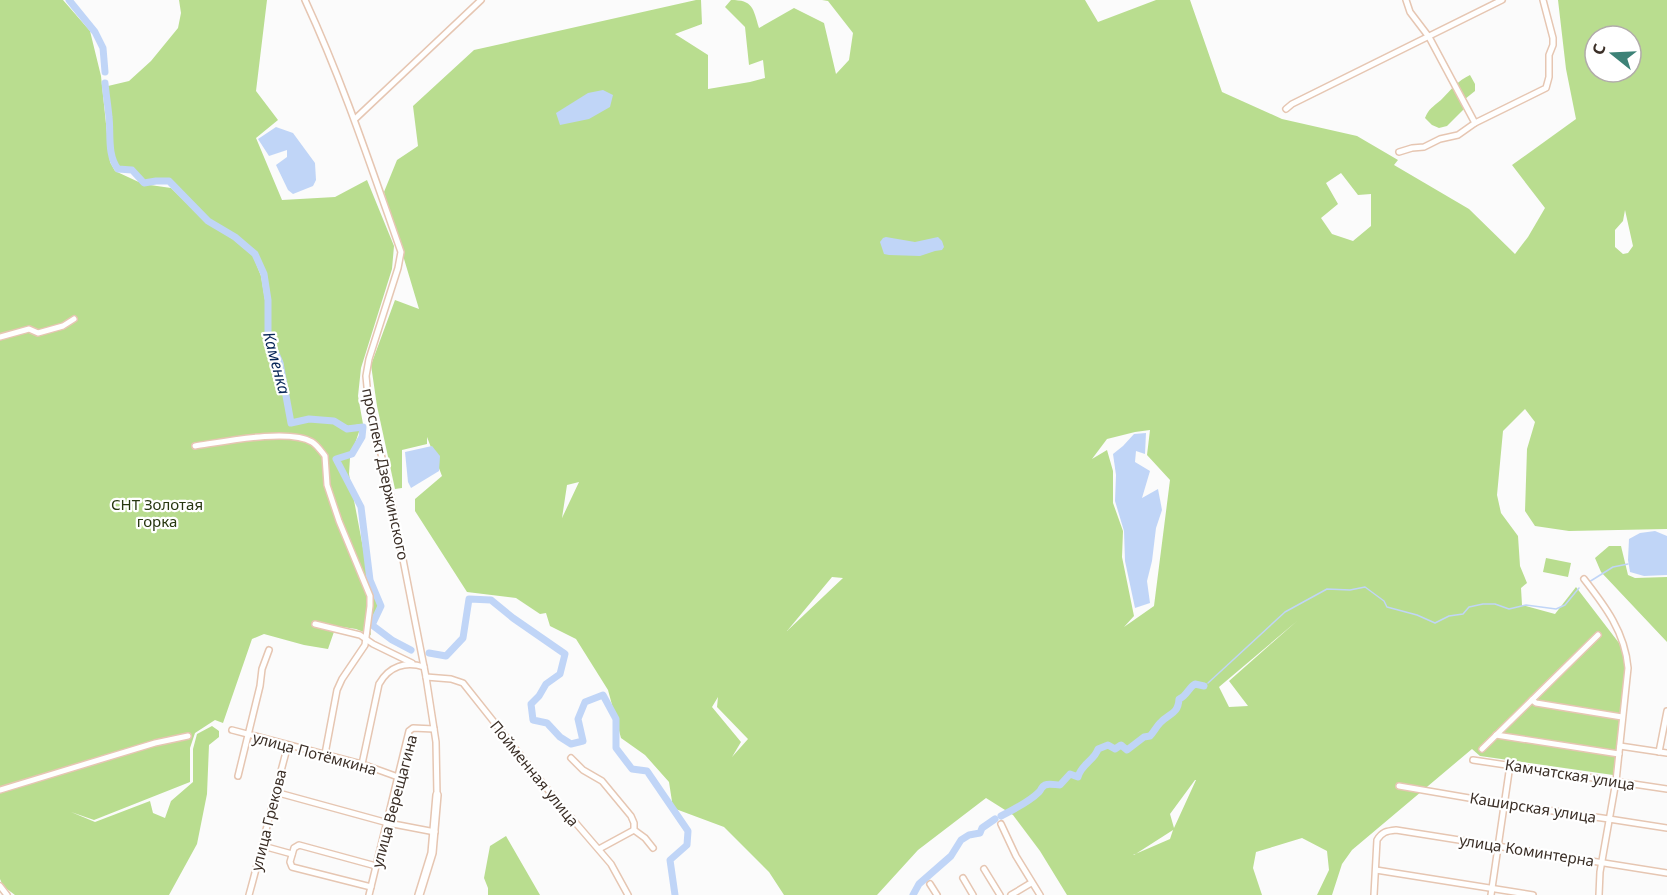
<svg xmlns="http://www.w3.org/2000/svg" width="1667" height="895" font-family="'Noto Sans',sans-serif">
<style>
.green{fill:#b9dd8f;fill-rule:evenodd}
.water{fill:#c0d5f7}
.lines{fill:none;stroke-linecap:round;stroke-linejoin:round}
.stream{stroke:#c0d5f7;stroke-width:1.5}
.river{stroke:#c0d5f7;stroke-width:7}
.minor-casing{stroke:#e6c6b2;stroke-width:8}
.major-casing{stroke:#e6c6b2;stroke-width:10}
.minor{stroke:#fff;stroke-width:5}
.major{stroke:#fff;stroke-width:7}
.labels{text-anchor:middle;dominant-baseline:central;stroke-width:4.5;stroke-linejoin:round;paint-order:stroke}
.street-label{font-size:15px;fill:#3b2f27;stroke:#fff}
.park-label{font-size:15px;fill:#273710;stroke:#fff}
.water-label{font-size:16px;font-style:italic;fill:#072657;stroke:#fff}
</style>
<rect width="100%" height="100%" fill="#fbfbfb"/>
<!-- green -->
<g class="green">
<path d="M0,0H63L90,31L101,76L110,162L115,171L143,184L171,188L206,222L234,240L253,256L261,276L265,300V335L278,363L289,425L309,421L334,423L347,431L360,429L350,458L349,474L364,553L382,607L370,627L371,635L356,629L336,626L328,649L304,645L264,634L252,639L223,723L215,720L195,733L190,748V782L94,820L71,812L95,822L150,801L153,813L165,818L171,801L193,782V749L197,734L212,726L219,731V737L209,745L207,794L197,844L169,895H15L3,886L0,879Z"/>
<path d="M179,0H267L256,91L278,120L256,138L282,200L335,197L367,180L394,246L392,269L361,368L358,396L363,424L348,426L335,419L309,417L292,420L283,362L270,335L269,299L266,273L256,253L236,235L209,219L170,180L156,178L145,181L132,168H119L115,163L113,149L108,86L129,81L151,61L178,28L181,13Z"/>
<path d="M696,0H701L702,24L675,34L708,55V89L750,82L765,78L763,60L749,65L745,27L725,7L731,0C753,0 753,8 759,28L794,8L824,23L836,74L849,60L853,33L828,1L822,0H1085L1098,22L1156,0H1190L1222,92L1282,119L1357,136L1398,160L1394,165L1469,209L1515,254L1528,237L1545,208L1512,165L1576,119L1566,69L1558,0H1667V529L1569,531L1535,526L1525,511L1527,449L1535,422L1525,409L1503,431L1497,495L1501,513L1518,536L1520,566L1527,583L1521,588L1522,605L1555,614L1576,587L1619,643L1627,666L1613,775L1480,756L1472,749L1352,850L1342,864L1332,895H1317L1329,870L1327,851L1302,838L1256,852L1253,868L1262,895H1067L1040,851L1013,815L986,798L918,850L877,895H784L769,872L724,827L673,808L669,782L645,755L621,738L608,690L576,639L550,626L546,613L540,614L516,598L467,592L415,511V499L442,476L427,437V444L402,450V488L395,489L377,406L371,365L395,300L419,309L384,192L397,160L418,146L413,106L474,50ZM1595,36H1631V72H1595ZM1341,173L1358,195L1371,194V226L1353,241L1332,234L1321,218L1338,204L1326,183ZM1625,210L1633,246L1628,253L1623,254L1615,247V230L1623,221ZM1150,430L1147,455L1170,480L1154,606L1124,627L1134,616L1122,557L1123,531L1113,503V471L1107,450L1092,459L1107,439L1135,432ZM579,482L562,518L567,485ZM832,577L843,578L787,631ZM1297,621L1229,681L1248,706L1229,707L1219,687ZM718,697L717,707L748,739L732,757L741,742L712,707ZM1195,780H1196L1174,828L1170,814ZM1173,830L1170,839L1133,855H1134Z"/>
<path d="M1470,75L1475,84V91L1465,99L1464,109L1447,126L1439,128L1432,125L1425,118C1429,108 1433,107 1441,100C1451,90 1457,81 1470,75Z"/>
<path d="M1609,546H1621L1628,575L1635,578L1667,577V642L1601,572L1595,558Z"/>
<path d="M1546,558L1571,563L1568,577L1543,572Z"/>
<path d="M506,836L540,895H488V888L484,878L490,846Z"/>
</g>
<!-- water -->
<g class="water">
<path d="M603,90L613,95L610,107L589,119L560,125L556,113L588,93Z"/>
<path d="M276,127L293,133L315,163L316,180L313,186L293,194L288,190L276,165L287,157V150L269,156L258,139Z"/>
<path d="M886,237L915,242L938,237L942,241L944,247L942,250L935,251L920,256L889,255L884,254L880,242L883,238Z"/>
<path d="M1146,433L1145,454L1136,451L1135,462L1150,471L1142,498L1158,489L1162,510L1156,528L1152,561L1147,581L1150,603L1135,608L1125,561L1124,531L1115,501L1116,475L1113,454L1123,446L1134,434Z"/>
<path d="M432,446L440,456L439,471L411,488L408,482L405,452Z"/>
<path d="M1655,531L1667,536V575L1644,576L1630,572L1628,560L1629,539L1640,533Z"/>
</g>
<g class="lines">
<!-- stream -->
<g class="stream">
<path d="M1589,582L1613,567L1628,564"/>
<path d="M1208,683L1285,612L1327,589L1350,590L1365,587L1384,601L1387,607L1417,615L1435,623L1449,616L1463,614L1469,607L1483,604H1495L1509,609L1526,605L1556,609L1565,605L1579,588"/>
</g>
<!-- river -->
<g class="river">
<path d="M69,0L95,32L103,48L105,72"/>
<path d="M105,83C106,94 108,106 109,117C111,134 107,155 118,169L132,170L144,183L156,181H169L208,221L235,237L255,254L264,274L268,300V335L280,363L291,423L309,419L334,421L347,429L363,427L362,437L352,454L336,459L361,507L370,580L381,606L372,625L392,640L411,650"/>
<path d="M429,653L446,656L463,638L469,599L491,600L513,618L565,654L560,674L546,684L539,696L531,704L533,720L547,723L560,737L571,744L583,741L578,719L585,702L603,695L616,719V748L632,769L647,771L688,831L687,845L670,860L675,895"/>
<path d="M1001,816C1013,810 1030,801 1039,792C1042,789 1041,787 1045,785C1049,783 1056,785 1060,785L1070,774L1078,777C1081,764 1095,760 1098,749L1108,745L1115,749L1121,745L1127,750L1144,737L1150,736C1154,732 1156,727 1160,723C1169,713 1178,715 1179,699C1187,696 1188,688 1195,684L1204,686"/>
<path d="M913,895L919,884L951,856L961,840L969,835L980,833L982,828L995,819"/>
</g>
<!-- minor casing -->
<g class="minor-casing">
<g id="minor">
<path d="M305,0C343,82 371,167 401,252L398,268L369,359L366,376L368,397L390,493L426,677L436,742L437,795"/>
<path d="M1286,109L1292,104L1502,0"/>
<path d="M355,119L481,0"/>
<path d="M1475,123L1546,88L1549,77V55L1553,45V38L1543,0"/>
<path d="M1399,152L1412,148L1424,147L1440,139L1458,135L1475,123L1429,37L1410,12L1406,0"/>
<path d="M0,337L29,329L38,333L63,326L74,319"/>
<path d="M195,446C222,442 289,428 312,442C317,445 321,451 325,456L327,485L339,521L370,596V606L365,645L342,679L337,690L325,754"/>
<path d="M1584,579C1605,606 1625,632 1628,668L1616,781L1600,872L1599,895"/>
<path d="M315,624L360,635L373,644L412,663"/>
<path d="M426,677L451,679L463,683L556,800L611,864L628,895"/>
<path d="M1532,700L1536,703L1622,717"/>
<path d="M232,730L362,764L398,777"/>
<path d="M1496,735L1619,754"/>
<path d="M1620,746L1667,753"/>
<path d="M1482,749L1598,635"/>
<path d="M1659,752L1667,711"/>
<path d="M571,758L583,770L602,781L631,816L634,823V830L645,838L653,848"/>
<path d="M1473,760L1667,789"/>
<path d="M362,764L379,684C389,666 406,661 424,667"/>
<path d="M238,776L260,686L262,669L269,650"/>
<path d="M1399,786L1504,804L1609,819L1667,828"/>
<path d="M0,790L155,743L188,736"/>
<path d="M275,792L388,823L435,832"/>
<path d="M1001,824L1016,856L1040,895"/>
<path d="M263,846L292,854"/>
<path d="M599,849L634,830"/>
<path d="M984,869L1000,895"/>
<path d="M1376,870L1533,895"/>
<path d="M963,878L973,895"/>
<path d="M930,884L937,895"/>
<path d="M0,886L7,895"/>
<path d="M371,887L292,867L290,862L294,848L299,845L376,866"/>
<path d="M249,895C263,845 274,795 288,745"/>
<path d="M369,895L409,731L413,728L434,729"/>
<path d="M1011,895L1031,883"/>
<path d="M1374,895L1377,840C1382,832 1386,831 1396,830L1667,873"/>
<path d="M1491,895L1510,765"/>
</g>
</g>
<!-- major casing -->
<g class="major-casing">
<path id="major" d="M419,895L432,853L437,795"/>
</g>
<!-- minor -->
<use href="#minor" class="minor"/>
<!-- major -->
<use href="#major" class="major"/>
</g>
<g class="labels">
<!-- street labels -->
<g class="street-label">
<text transform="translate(386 474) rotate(78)">проспект Дзержинского</text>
<text transform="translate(315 753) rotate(15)">улица Потёмкина</text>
<text transform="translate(535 773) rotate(51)">Пойменная улица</text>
<text transform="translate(1570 774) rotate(9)">Камчатская улица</text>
<text transform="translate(394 801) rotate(-75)">улица Верещагина</text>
<text transform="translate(1533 807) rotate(9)">Каширская улица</text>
<text transform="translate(268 820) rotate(-76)">улица Грекова</text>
<text transform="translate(1527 850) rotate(9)">улица Коминтерна</text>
</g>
<!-- park labels -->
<g class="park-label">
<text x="157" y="504">СНТ Золотая<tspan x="157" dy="17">горка</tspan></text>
</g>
<!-- water labels -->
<g class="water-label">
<text transform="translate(277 363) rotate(75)">Каменка</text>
</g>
</g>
<!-- north arrow -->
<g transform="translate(1613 54) rotate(288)"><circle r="28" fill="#ffffff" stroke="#b1aca9" stroke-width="1.5"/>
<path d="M0-4.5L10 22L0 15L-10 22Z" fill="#3d8277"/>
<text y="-9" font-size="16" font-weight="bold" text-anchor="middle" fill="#3b2f27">С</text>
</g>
</svg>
